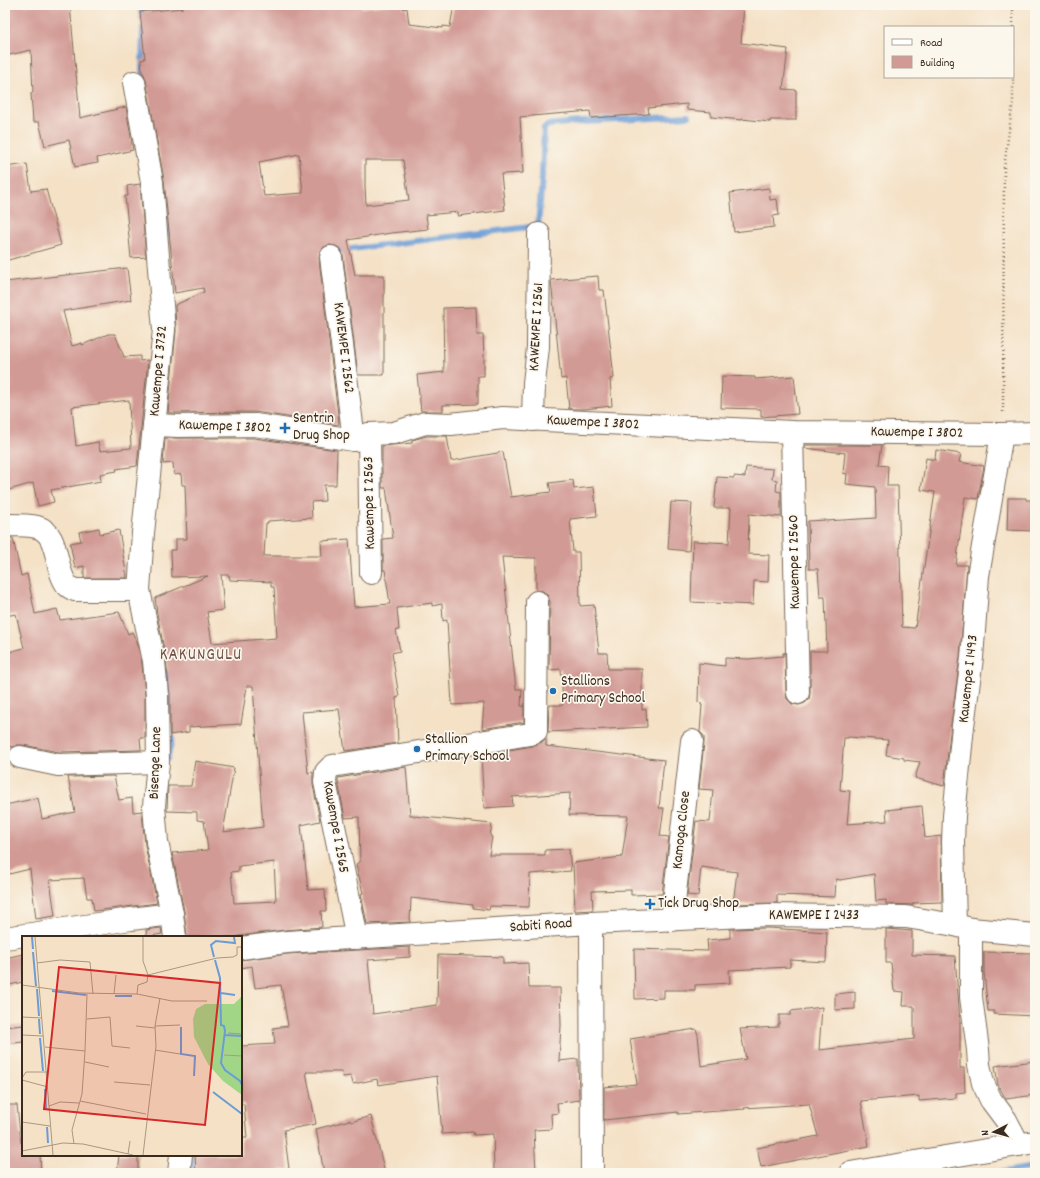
<svg xmlns="http://www.w3.org/2000/svg" width="1040" height="1178" font-family="Dekko,sans-serif">
<style>
.lines{fill:none;stroke-linecap:round;stroke-linejoin:round}
.stream{stroke:#6b9cd5;stroke-width:6}
.building{fill:#d29a94;fill-rule:evenodd}
.minor-casing{stroke:#7c6a59;stroke-width:24}
.path{stroke:#7c6a59;stroke-width:2.5;stroke-dasharray:1 3;stroke-linecap:butt}
.minor{stroke:#fff;stroke-width:22}
.poi-dot{fill:#1f6fb2;stroke:#fbf7ec;stroke-width:1.5}
.labels{text-anchor:middle;dominant-baseline:central;stroke-width:3.5;stroke-linejoin:round;paint-order:stroke}
.street-label{font-size:15px;fill:#3b2a1e;stroke:#fbf7ec}
.poi-label{font-size:15px;fill:#3b2a1e;stroke:#fbf7ec;text-anchor:start}
.quarter-label{font-size:17px;letter-spacing:1px;fill:#705147;stroke:#fbf7ec}
.inset-river{fill:none;stroke:#6b9cd5;stroke-width:2}
.inset-road{fill:none;stroke:#aa9883;stroke-width:1}
.view{fill:#d62828;fill-opacity:0.15;stroke:#d62828;stroke-width:2}
.inset-edge{fill:none;stroke:#3b2a1e;stroke-width:2}
</style>
<rect width="100%" height="100%" fill="#fbf7ec"/>
<filter id="ink" filterUnits="userSpaceOnUse"><feTurbulence type="fractalNoise" baseFrequency=".025" numOctaves="2"/><feDisplacementMap in="SourceGraphic" scale="8" xChannelSelector="R" yChannelSelector="G"/><feConvolveMatrix kernelMatrix="1 2 1 2 8 2 1 2 1" color-interpolation-filters="sRGB"/></filter>
<filter id="wash" filterUnits="userSpaceOnUse"><feTurbulence type="fractalNoise" baseFrequency=".012" numOctaves="4" result="noise"/><feDisplacementMap in="SourceGraphic" scale="16" xChannelSelector="R" yChannelSelector="G"/><feGaussianBlur stdDeviation="0.9" result="paint"/><feColorMatrix in="noise" values="0 0 0 0 0 0 0 0 0 0 0 0 0 0 0 0 0 1.4 0 .05"/><feComposite in="paint" operator="in"/></filter>
<g filter="url(#wash)">
<rect width="100%" height="100%" fill="#f4e1c6"/>
<g class="lines">
<!-- stream -->
<g class="stream">
<path d="M140,5L143,19"/>
<path d="M142,81L143,28"/>
<path d="M163,196L167,211V234"/>
<path d="M336,254L335,251L538,226L542,178L544,128L549,125L567,123L688,116"/>
<path d="M165,673L168,689L171,718"/>
<path d="M167,759L172,738L171,727"/>
<path d="M190,1173L193,1155"/>
<path d="M997,1173L1035,1167"/>
</g>
</g>
<g id="blocks">
<!-- building -->
<g class="building">
<path d="M18,5H70L80,118L126,107L133,150L97,158L98,163L75,167L69,140L45,146L39,122H33L31,93H33L31,50L5,56V8Z"/>
<path d="M182,5H361L362,8L386,5H403V9L407,8L409,24L443,28V26L450,27L454,5H744L741,43L788,49L783,89L796,90V120H770V122L742,119V120L711,117V112L687,110V104L648,108L649,114L591,118L590,111L520,117L523,173L501,174L505,210L458,216V212L426,215L428,229L391,233L348,240L355,275H384V375H358L343,255L341,249L336,246L330,245L324,247L320,252L319,259L339,423L338,425L255,412L168,413L176,331L175,305L204,292L203,288L175,293L164,180L146,80L144,74L142,72L141,60L145,59L140,12L183,8ZM299,154L303,193L264,196L259,162ZM365,160H403L409,200L366,205L365,186Z"/>
<path d="M27,164L31,191L46,189L61,245L5,261V167Z"/>
<path d="M140,184L146,257L131,258L125,196H128L127,186Z"/>
<path d="M769,188L770,200L777,199L779,215L773,216L774,227L734,232L730,193Z"/>
<path d="M127,268L131,300L63,311L72,346L82,343V345L108,334H115L124,357L140,356V361L148,360L137,466L116,469L117,471L100,474L101,481L51,490L54,502L38,506L33,483L5,491V282ZM129,400L131,448L100,451L98,442L76,446L72,407Z"/>
<path d="M598,276L599,290H604L614,378L610,379L612,406L584,409H569L566,378L561,379L551,280Z"/>
<path d="M476,307L477,335H483L484,357V376H478V404L443,405V411H421L417,375L444,372L443,308Z"/>
<path d="M722,376L755,377V379L794,376L798,414L761,417V409L721,408Z"/>
<path d="M427,436H447L451,461L503,452L511,497L551,492L549,483L573,480L574,489L594,487L597,516L570,519L573,552H579L580,606L594,605L599,653H607L608,669H642V710L646,709L647,727L548,732L549,705H563L561,669L549,670L550,602L548,596L543,591L536,590V558L502,557L516,689H522L521,706H524V722L482,729L484,703L452,705L447,620L443,621L442,604L432,606V603L397,608L399,630H396L400,651L392,653L399,697L396,698L398,743L345,751L339,709L302,712L308,773L313,772V785L320,821L301,825L308,890L325,889L326,911H321L322,927L285,930L239,936L236,937H187L184,911L172,853L208,850L204,821L197,820V812L167,811L168,786H191L195,761L234,768L223,832L263,827L253,686H247L241,724L189,727V732L170,735V695L166,660L157,613L155,598L208,576L172,577L171,550H176V539H187L185,485H182L181,474L174,475L173,463L163,464L165,438H254L337,450L336,485H324L325,501L311,502L312,518L268,521V523H266L264,556H322L321,541L349,539L354,607L390,604L385,570H383V539L393,538L386,488H382V446L412,443V440ZM221,575H229L230,580L271,582V587H274L277,638L212,643L207,612L224,610ZM274,862L276,901L234,903L231,872L239,871V866Z"/>
<path d="M805,445H882L879,465L888,466L887,486H898L902,627L915,628L935,492L921,490L926,458L935,460L936,450L961,454L959,462L984,466L978,499L965,497L956,565H967L960,657L951,725L944,786L915,778L920,762L904,760V758L886,755L888,740L848,737V738H844L840,790L850,791L847,824L887,821L886,810L922,806L925,838L941,836L942,902L913,903V905L886,904V900L876,901L874,874L840,880L836,879L835,897L777,895V903L733,904L737,872L701,867L698,896L687,895L696,821L710,822L713,790L699,789L704,742V736L700,732L702,705H701V703L698,702L699,663L725,666V658L748,659L783,656V653H785L786,693L787,699L792,704L799,705L805,703L809,699L810,693V651H827L825,597H820L818,569H809L808,521L826,520V521L876,518L875,487L846,484L847,474L843,473L845,453L805,448Z"/>
<path d="M746,467L773,469L772,479L777,480L776,491L781,492V517L749,514L748,554L769,555L768,582L754,581L753,605L691,602L693,541L729,543L731,508H714L717,477L734,478V476L745,477Z"/>
<path d="M1008,498H1026V500H1035V531L1007,530Z"/>
<path d="M671,502L692,503L689,551L668,549Z"/>
<path d="M99,528L100,534L119,530L127,578H84V566L75,568L70,543L81,541L79,532Z"/>
<path d="M5,538H13L21,576L27,574L35,614L57,609L60,620L119,612L128,634L132,632L137,642L142,663L145,696V738H140L141,750L59,752L23,745H16L14,747L5,746V653L24,648L16,614L5,616Z"/>
<path d="M546,738V746L664,760L659,808H664L660,836L669,837L662,894L631,895V890L592,891L593,910L575,911L573,863L622,857L628,816L569,815L570,793L512,797L513,806L484,808L481,755L532,746L542,742Z"/>
<path d="M406,767L410,815H414V816L492,824L490,836L492,837L489,855H545V850L569,849L571,871L530,874L529,907L490,906L489,910L473,908V905L411,898L410,922L367,924L361,894L363,893L356,864L360,862L359,817L345,818L338,781V778Z"/>
<path d="M114,776L119,800L132,798L133,812L142,811L145,845L157,903L94,911L92,898H87L84,878L50,880L55,916L36,919L30,869L5,875V805L38,798L42,819L75,812L68,777Z"/>
<path d="M161,928L162,934L147,937L146,930Z"/>
<path d="M768,928L827,932L826,962L790,960V967L729,970L730,983L695,985V990H664V998L635,999L634,949L708,951L707,940L730,938V929Z"/>
<path d="M886,929L912,931V955L955,956L960,1022V1068H964L965,1092L956,1093V1098L919,1101V1096L861,1101L869,1146L761,1167L757,1148L818,1136L809,1104L744,1108L745,1109L678,1114V1112L604,1120V1087L637,1084L630,1039L696,1029L698,1035L701,1066L746,1059L740,1029L778,1027V1024H779V1015H791V1011L822,1007L819,1050L914,1039V1006H903L904,992L894,991L891,963H886Z"/>
<path d="M410,947V957L368,960L373,1014L437,1005L438,955L503,957V964L528,963L529,988H560L561,1025L559,1061L578,1059L579,1100L557,1103L558,1113L551,1114L552,1129L534,1130L536,1173H504V1171H494L493,1134L474,1135L473,1132L442,1134L437,1076L378,1085L377,1079L353,1084L351,1076L343,1077L342,1072H306L316,1124L284,1130L289,1169L258,1173H196L195,1155H241V1138H247L244,1104H241V1046L275,1044L273,1028L288,1026L281,985L255,988L252,966L241,968V960L288,954Z"/>
<path d="M984,952L1035,953V1016L994,1014V1011H988L984,972Z"/>
<path d="M23,954V982L5,986V958Z"/>
<path d="M855,992V1009L835,1010V994Z"/>
<path d="M23,1025V1042L5,1044V1027Z"/>
<path d="M1035,1061V1095L1006,1099L998,1085L995,1066Z"/>
<path d="M5,1105H17L21,1143H23V1155H40L41,1173H5Z"/>
<path d="M371,1116L385,1173H324L316,1129L350,1120L351,1122Z"/>
<path d="M119,1155H138V1173H117Z"/>
</g>
</g>
</g>
<g filter="url(#ink)">
<use href="#blocks" fill-opacity="0" stroke="#7c6a59" stroke-width="1"/>
<g class="lines">
<!-- minor casing -->
<g class="minor-casing">
<g id="minor">
<path d="M134,82L152,182L164,330L143,533L139,590L154,661L157,695L158,762L154,806L157,842L172,914L175,937"/>
<path d="M331,257L354,440"/>
<path d="M533,420L534,383L538,347L539,234"/>
<path d="M154,425L178,426L255,425L354,440L369,434L394,433L425,423L451,424L503,418L792,432L1002,434L1035,433"/>
<path d="M792,432L798,693"/>
<path d="M369,434L371,573"/>
<path d="M5,526L9,525C18,525 29,525 37,527C60,533 54,569 67,585C69,587 72,589 75,590H139"/>
<path d="M20,757L58,765L158,762"/>
<path d="M672,920L692,741"/>
<path d="M591,923L768,915L906,917L955,925L971,929L1035,935"/>
<path d="M955,925L953,842L954,816L963,726L972,658L978,576L1002,434"/>
<path d="M971,929V997L978,1050L979,1065L983,1083L991,1100L1006,1120L1019,1145"/>
<path d="M5,938L131,919L172,914"/>
<path d="M357,938L325,782L326,772L332,766L530,734L536,731L537,602"/>
<path d="M241,948L287,942L591,923L592,1173"/>
<path d="M179,1173L181,1155"/>
<path d="M850,1173L1035,1142"/>
</g>
</g>
<!-- path -->
<g class="path">
<path d="M1013,27V5"/>
<path d="M1003,412L1004,168L1013,101V77"/>
</g>
<!-- minor -->
<use href="#minor" class="minor"/>
</g>
</g>
<!-- markers -->
<g class="poi-dot">
<path d="M283 422h4v4h4v4h-4v4h-4v-4h-4v-4h4z"/>
<circle cx="553" cy="691" r="4"/>
<circle cx="417" cy="749" r="4"/>
<path d="M648 898h4v4h4v4h-4v4h-4v-4h-4v-4h4z"/>
</g>
<g class="labels">
<!-- street labels -->
<g class="street-label">
<text transform="translate(537 327) rotate(-87)">KAWEMPE I 2561</text>
<text transform="translate(343 348) rotate(83)">KAWEMPE I 2562</text>
<text transform="translate(159 371) rotate(-85)">Kawempe I 3732</text>
<text transform="translate(593 423) rotate(3)">Kawempe I 3802</text>
<text transform="translate(225 427) rotate(2)">Kawempe I 3802</text>
<text transform="translate(917 433) rotate(1)">Kawempe I 3802</text>
<text transform="translate(370 503) rotate(-91)">Kawempe I 2563</text>
<text transform="translate(795 562) rotate(-91)">Kawempe I 2560</text>
<text transform="translate(969 679) rotate(-84)">Kawempe I 1493</text>
<text transform="translate(156 763) rotate(-88)">Bisenge Lane</text>
<text transform="translate(335 827) rotate(80)">Kawempe I 2565</text>
<text transform="translate(682 830) rotate(-84)">Kamoga Close</text>
<text x="814" y="916">KAWEMPE I 2433</text>
<text transform="translate(541 926) rotate(-4)">Sabiti Road</text>
</g>
<!-- poi labels -->
<g class="poi-label">
<text x="293" y="419">Sentrin<tspan x="293" dy="17">Drug Shop</tspan></text>
<text x="561" y="682">Stallions<tspan x="561" dy="17">Primary School</tspan></text>
<text x="425" y="740">Stallion<tspan x="425" dy="17">Primary School</tspan></text>
<text x="658" y="904">Tick Drug Shop</text>
</g>
<!-- quarter labels -->
<g class="quarter-label">
<text x="201" y="656">KAKUNGULU</text>
</g>
</g>
<!-- overview -->
<g transform="translate(22 936)">
<rect width="220" height="220" fill="#f4e1c6"/>
<path d="M220,60V159L201,145L186,128L172,101L171,83L174,73L183,68H212Z" fill="#a2d687"/>
<path class="inset-river" d="M10,1L11,13M11,16L14,50M192,21L189,9L194,5L213,7L212,1M193,24L198,42L199,89L202,90L203,95L199,127L203,134L218,145L220,149M15,53L17,80M30,55L64,59M199,57L213,59M93,60H110M17,83L18,98M159,91V118L173,120L172,140M203,99L220,100M18,102L21,135M23,153L24,174M191,156L220,178M25,191L26,207"/>
<path class="inset-road" d="M13,1L31,219M121,1V25L126,39M15,27L38,24L68,26L71,58M0,49L57,57L115,58L150,65H185M92,58L94,39M115,58L116,49L125,46L126,39L195,22L211,21L215,19V11H220M0,81L20,82M65,83L88,81L90,110L108,112M114,90L133,92M133,90L158,89M206,97L220,98M0,99L21,100M23,111L63,115L65,58M133,114L158,118M202,119L220,120M63,126L87,131M0,142L4,136H25M0,144L26,151M92,146L128,149M58,165L124,178M27,170L38,166L57,167M0,186L28,190M52,208L50,194L60,158L63,115M0,215L41,207L61,208L111,219M106,218L108,205M121,219L134,110L133,90L138,62"/>
<path class="view" d="M37,31L198,47L183,189L22,173Z"/>
<rect width="220" height="220" class="inset-edge"/>
</g>
<!-- margin -->
<rect width="1040" height="1178" fill="none" stroke="#fbf7ec" stroke-width="20"/>
<!-- legend -->
<rect x="884" y="26" width="130" height="52" fill="#fbf7ec" stroke="#aea59a"/>
<rect x="892" y="39" width="20" height="6" fill="#ffffff" stroke="#aea59a"/>
<text x="920" y="46" font-size="12" fill="#3b2a1e">Road</text>
<rect x="892" y="56" width="20" height="12" fill="#d29a94" stroke="#aea59a"/>
<text x="920" y="66" font-size="12" fill="#3b2a1e">Building</text>
<!-- north arrow -->
<g transform="translate(994 1132) rotate(264)" stroke="#fbf7ec" stroke-width="3" paint-order="stroke">
<path d="M0-3L7 15L0 10L-7 15Z" fill="#3b2a1e"/>
<text y="-6" font-size="11" font-weight="bold" text-anchor="middle" fill="#3b2a1e">N</text>
</g>
</svg>
